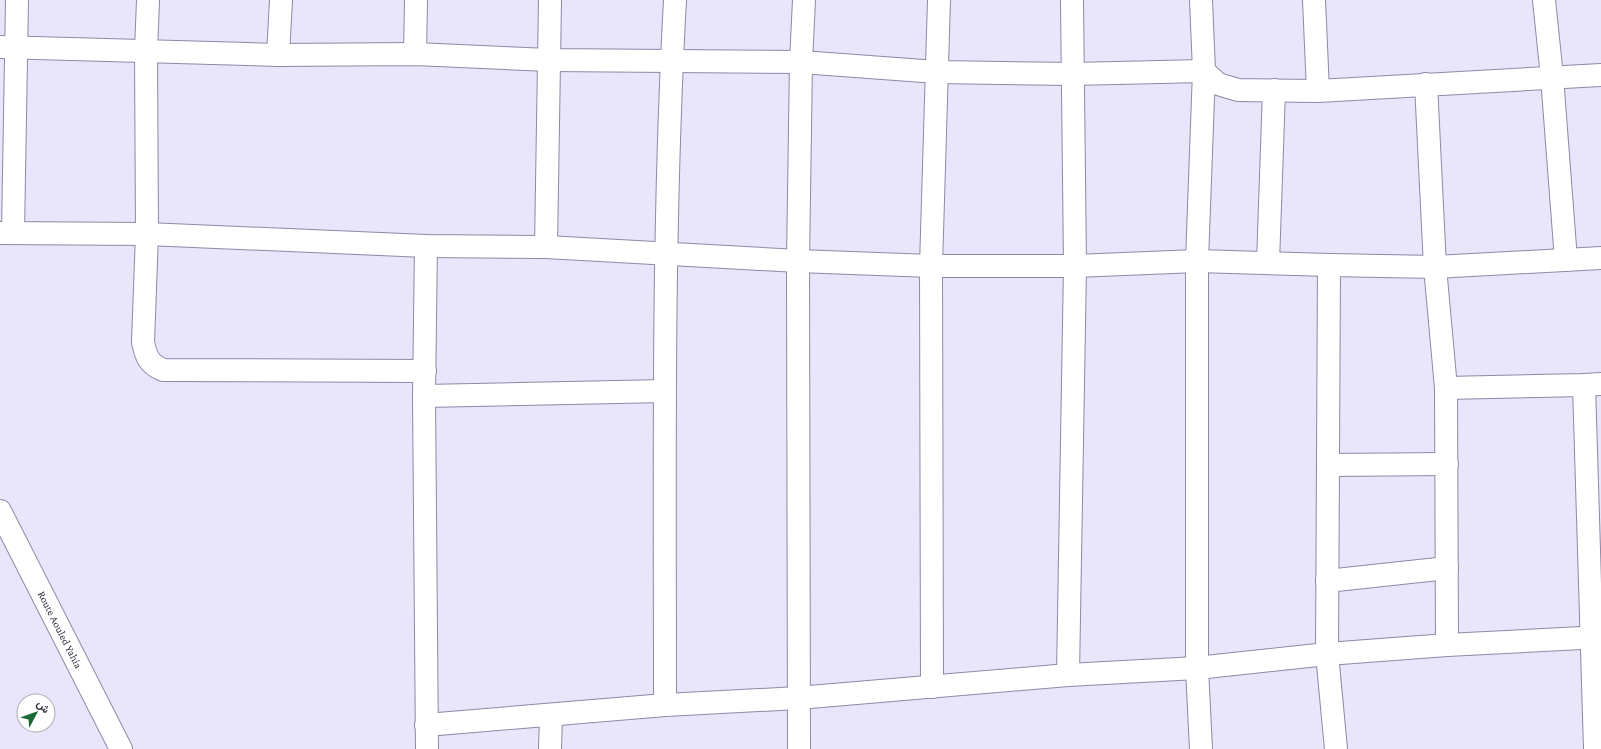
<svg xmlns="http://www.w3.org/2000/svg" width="1601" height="749" font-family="'Crimson Pro',Vazirmatn,serif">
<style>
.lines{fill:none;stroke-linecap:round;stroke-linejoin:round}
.street-casing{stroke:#8f88a7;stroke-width:24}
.secondary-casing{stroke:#8f88a7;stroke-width:24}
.street{stroke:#fff;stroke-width:22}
.secondary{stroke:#fff;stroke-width:22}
.labels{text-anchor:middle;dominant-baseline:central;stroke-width:3;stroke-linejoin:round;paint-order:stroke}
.street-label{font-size:11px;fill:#312f3c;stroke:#fff}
</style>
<rect width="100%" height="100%" fill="#e9e5fa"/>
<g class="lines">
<!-- street casing -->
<g class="street-casing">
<g id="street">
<path d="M148,0L146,51L147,234L143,342C146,357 149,364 163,370L425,371"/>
<path d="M1314,0L1318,91"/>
<path d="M1544,0L1552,77L1566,260"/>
<path d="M0,47L278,55L415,54L549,60L801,62L937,72L1072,74L1204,71L1218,84L1238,90L1318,91L1601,75"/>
<path d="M415,54L416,0"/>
<path d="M278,55L281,0"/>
<path d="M1426,84L1435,267L1446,388L1447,645"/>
<path d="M0,233L147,234L426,246L546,247L798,261L931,266H1075L1197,261L1329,265L1435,267L1601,258"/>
<path d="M13,233L17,0"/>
<path d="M426,246L424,396L427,749"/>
<path d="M546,247L550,0"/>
<path d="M1268,263L1274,90"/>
<path d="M1329,265L1327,654L1336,749"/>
<path d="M1584,385L1595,749"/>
<path d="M1446,388L1584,385L1601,384"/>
<path d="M424,396L665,391"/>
<path d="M1328,465L1447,464"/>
<path d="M1327,581L1447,568"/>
<path d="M1068,675L1075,266L1072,0"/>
<path d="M932,687L931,266L939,0"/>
<path d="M665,705C665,470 662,235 675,0"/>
<path d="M426,725L665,705L798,698L1068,675L1197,668L1327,654L1447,645L1601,637"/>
<path d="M550,749L551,716"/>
<path d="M799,749L798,261L801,62L804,0"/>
<path d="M1201,749L1197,668V261L1204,71L1201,0"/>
</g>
</g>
<!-- secondary casing -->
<g class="secondary-casing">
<g id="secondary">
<path id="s1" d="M0,511L121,749"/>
</g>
</g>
<!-- street -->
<use href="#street" class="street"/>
<!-- secondary -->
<use href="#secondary" class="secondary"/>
</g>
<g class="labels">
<!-- street labels -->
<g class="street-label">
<text stroke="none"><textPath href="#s1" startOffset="133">Route Aouled Yahia</textPath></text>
</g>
</g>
<!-- north arrow -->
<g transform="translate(36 713) rotate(49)"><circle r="19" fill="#ffffff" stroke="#adacb1"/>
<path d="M0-3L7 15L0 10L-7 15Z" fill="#1c6734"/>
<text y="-6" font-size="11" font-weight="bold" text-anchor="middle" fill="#312f3c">ش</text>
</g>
</svg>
